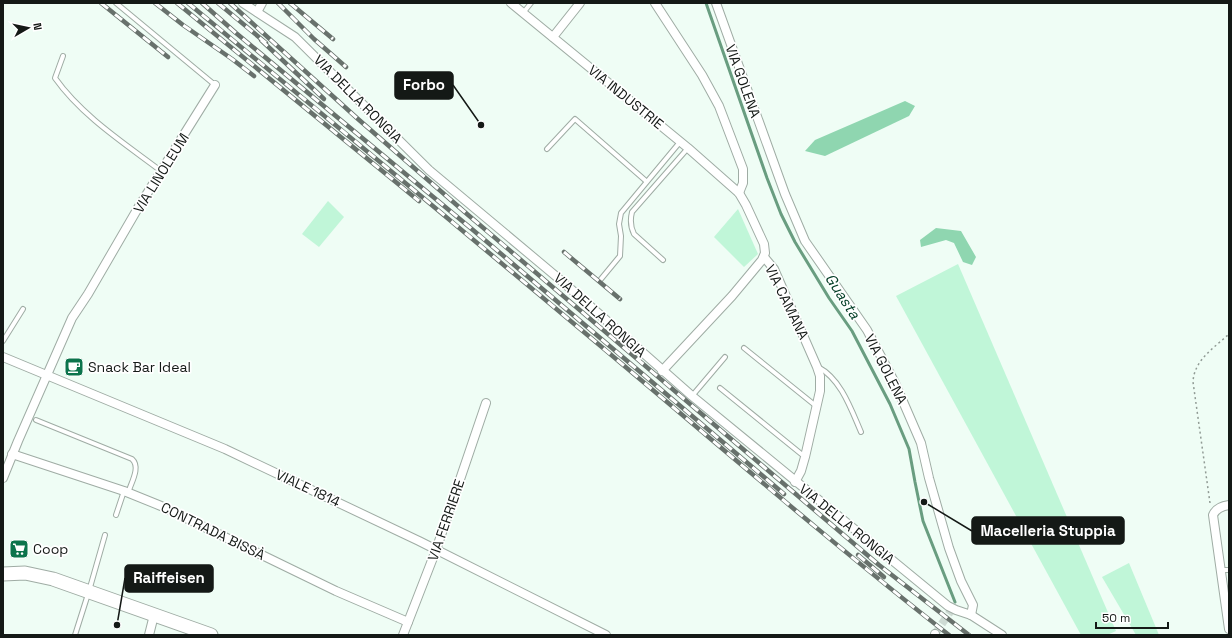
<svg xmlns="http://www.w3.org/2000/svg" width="1232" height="638" font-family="'Space Grotesk',sans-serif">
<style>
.green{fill:#c0f6d8}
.forest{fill:#8fd6b0}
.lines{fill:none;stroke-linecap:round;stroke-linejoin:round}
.stream{stroke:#699d80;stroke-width:3}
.street-tunnel{stroke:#cedbd4;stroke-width:8;stroke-dasharray:8 4;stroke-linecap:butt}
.lane-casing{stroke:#9faca4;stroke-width:6}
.street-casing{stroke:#9faca4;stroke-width:10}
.primary-casing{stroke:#9faca4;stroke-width:15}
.path{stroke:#919b95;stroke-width:1.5;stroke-dasharray:2 3;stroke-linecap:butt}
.lane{stroke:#fff;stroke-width:4}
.street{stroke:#fff;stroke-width:8}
.primary{stroke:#fff;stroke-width:13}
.rail-casing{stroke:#68716c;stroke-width:4.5}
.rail{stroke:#fff;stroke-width:3;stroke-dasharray:9;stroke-linecap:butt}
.labels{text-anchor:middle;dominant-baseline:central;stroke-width:3.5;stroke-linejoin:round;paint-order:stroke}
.street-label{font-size:14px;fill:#141916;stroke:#fff}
.poi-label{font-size:14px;fill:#141916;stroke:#fff;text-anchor:start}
.water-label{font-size:15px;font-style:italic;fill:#003c24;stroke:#fff}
.leader{fill:none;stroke:#141916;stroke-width:1.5}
.callout-dot{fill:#141916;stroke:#fff;stroke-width:1.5}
.callout{fill:#141916;stroke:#141916;stroke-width:1.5}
.callout-label{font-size:15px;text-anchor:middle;font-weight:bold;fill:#fff}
</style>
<rect width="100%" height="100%" fill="#effdf5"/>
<!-- green -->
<g class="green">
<path d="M328,201L344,217L319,247L302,234Z"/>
<path d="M738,209L758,254L744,267L714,237Z"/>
<path d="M958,264L1116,631L1107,635H1081L896,296Z"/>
<path d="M1129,563L1159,635H1136L1102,577Z"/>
</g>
<!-- forest -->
<g class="forest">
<path d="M905,101L915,106L909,116L825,156L805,151L815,140Z"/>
<path d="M936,228L961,231L976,257L972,265L963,262L954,243L946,240L921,247L920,240Z"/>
</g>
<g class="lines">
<!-- stream -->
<path class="stream" d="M706,3L767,178L781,214L795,242L829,298L852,331L890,404L909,449L915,482L923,521L955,602"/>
<!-- street-tunnel -->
<path class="street-tunnel" d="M935,634L950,612"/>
<!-- lane casing -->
<g class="lane-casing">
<g id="lane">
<path d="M116,3L215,85"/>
<path d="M523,13L531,3"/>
<path d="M63,56L55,78C82,116 124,143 161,171"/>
<path d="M547,149L575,119L646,181"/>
<path d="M663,260L634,234C630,226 630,220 632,212L688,148"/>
<path d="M601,279L620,256L621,236L619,224L621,213L680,142"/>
<path d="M3,341L23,309"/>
<path d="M744,348L816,406"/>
<path d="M818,367C841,379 851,409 861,432"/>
<path d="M720,388L805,457"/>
<path d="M692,396L725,357"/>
<path d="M36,420L132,459C141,467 131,483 128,493"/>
<path d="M116,515L124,491"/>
<path d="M1221,570H1229"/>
<path d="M75,635L89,591L105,535"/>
</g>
</g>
<!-- street casing -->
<g class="street-casing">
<g id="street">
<path d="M243,3L295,37L429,170L564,283L692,396L948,606L956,610L971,615L1002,635"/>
<path d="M511,3L688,148L739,193L746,205L764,244L765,253L762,260L732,296L662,371"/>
<path d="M655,3L702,75L719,106L743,169V183L739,193"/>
<path d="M716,3L785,194L805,241L867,330L895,383L921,443L929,478L949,548L961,581L973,605L971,615"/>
<path d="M257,12L262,3"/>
<path d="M553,37L580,3"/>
<path d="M764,257L774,269L817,367L820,376V391L805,457L801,471L795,482"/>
<path d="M3,357L225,449L419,541L606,635"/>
<path d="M12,454L124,491L161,506L336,591L408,622"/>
<path d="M3,478L18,441L72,318L88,294L138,208L215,85"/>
<path d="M1229,505C1222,506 1216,508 1213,515L1229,629"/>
<path d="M149,635L154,615"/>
<path d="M403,635L436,550L486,403"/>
<path d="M935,635V634"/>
</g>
</g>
<!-- primary casing -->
<g class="primary-casing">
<path id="primary" d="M3,574L25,573L53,579L211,635"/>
</g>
<!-- path -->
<path class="path" d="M1210,503L1193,382C1194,360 1214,348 1229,334"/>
<!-- lane -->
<use href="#lane" class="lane"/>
<!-- street -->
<use href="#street" class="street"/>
<!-- primary -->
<use href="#primary" class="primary"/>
<!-- rail casing -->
<g class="rail-casing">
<g id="rail">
<path d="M101,3L168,57"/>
<path d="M155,3L183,25L232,59L254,76"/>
<path d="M177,3L419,201"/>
<path d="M188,3C325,116 461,229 597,343C714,441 829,541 949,635"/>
<path d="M202,3L236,33L473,230L784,494"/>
<path d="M218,3L266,43"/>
<path d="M230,3L358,119L467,214L879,565L969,635"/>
<path d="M278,3L314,39L346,67"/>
<path d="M290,3L333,39"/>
<path d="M261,40L324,99"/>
<path d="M564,252L620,299"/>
<path d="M858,555L884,577"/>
</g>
</g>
<!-- rail -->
<use href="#rail" class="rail"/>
</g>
<!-- icons -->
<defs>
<g id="cafe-square" transform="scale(1)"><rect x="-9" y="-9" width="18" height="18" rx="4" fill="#0c744c" stroke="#fff"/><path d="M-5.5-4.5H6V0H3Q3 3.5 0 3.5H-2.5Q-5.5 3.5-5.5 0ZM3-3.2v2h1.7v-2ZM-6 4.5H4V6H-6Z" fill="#fff"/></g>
<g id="supermarket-square" transform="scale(1)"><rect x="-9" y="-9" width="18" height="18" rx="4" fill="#0c744c" stroke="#fff"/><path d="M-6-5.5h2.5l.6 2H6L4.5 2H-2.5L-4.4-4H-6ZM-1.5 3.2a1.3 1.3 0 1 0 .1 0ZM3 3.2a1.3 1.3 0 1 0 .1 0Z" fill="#fff"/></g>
</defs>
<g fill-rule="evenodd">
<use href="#cafe-square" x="74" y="367"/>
<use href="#supermarket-square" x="19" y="549"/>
</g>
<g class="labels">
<!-- street labels -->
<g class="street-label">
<text transform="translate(743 81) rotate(70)">VIA GOLENA</text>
<text transform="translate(626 97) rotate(39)">VIA INDUSTRIE</text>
<text transform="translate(358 99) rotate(45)">VIA DELLA RONGIA</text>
<text transform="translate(161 173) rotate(-58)">VIA LINOLEUM</text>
<text transform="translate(787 302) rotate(64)">VIA CAMANA</text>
<text transform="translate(600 315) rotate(42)">VIA DELLA RONGIA</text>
<text transform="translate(886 369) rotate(63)">VIA GOLENA</text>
<text transform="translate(308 488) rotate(25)">VIALE 1814</text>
<text transform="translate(446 520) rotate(-71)">VIA FERRIERE</text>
<text transform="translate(847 524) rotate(39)">VIA DELLA RONGIA</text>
<text transform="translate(213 531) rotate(26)">CONTRADA BISSÀ</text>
</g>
<!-- poi labels -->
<g class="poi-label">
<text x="88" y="367">Snack Bar Ideal</text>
<text x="33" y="549">Coop</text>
</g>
<!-- water labels -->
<g class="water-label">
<text transform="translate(843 296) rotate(57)">Guasta</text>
</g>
</g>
<!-- callouts -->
<path class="leader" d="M481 125L453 85M924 502L972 531M117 625L125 578"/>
<g class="callout-dot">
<circle cx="481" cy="125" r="4"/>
<circle cx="924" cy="502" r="4"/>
<circle cx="117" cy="625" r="4"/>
</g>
<g class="callout">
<rect x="395" y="72" width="58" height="27" rx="4"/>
<rect x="972" y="517" width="152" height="27" rx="4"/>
<rect x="125" y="565" width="88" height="27" rx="4"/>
</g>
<g class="callout-label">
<text x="424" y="90">Forbo</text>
<text x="1048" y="536">Macelleria Stuppia</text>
<text x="169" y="583">Raiffeisen</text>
</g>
<!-- border -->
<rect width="1232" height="638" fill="none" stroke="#141916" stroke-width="8"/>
<!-- north arrow -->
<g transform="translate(28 28) rotate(81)" stroke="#ffffff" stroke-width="3" paint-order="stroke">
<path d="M0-3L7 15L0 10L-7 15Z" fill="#141916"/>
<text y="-6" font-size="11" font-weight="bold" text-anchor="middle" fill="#141916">N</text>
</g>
<!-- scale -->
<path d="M1096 622v6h72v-6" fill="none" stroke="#141916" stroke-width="2"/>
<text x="1102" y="622" font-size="12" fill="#141916" stroke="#ffffff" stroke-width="3" paint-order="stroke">50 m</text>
</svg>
